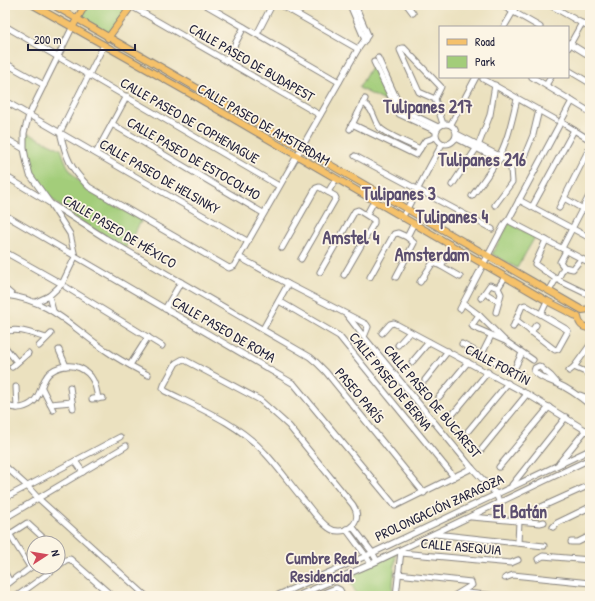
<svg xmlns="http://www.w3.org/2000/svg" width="595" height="601" font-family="'Patrick Hand',sans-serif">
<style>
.green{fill:#a3cd7a;stroke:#62785a}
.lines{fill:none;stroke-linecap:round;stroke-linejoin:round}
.minor-casing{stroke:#86827d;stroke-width:7}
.major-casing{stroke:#86827d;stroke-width:8}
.minor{stroke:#fff;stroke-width:5}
.major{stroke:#f5c16b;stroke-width:6}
.labels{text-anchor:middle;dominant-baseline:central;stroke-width:3.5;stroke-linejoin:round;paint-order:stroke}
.street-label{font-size:14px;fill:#22223b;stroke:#fcf5e5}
.quarter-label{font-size:16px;font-weight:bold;fill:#5b4e6f;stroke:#fcf5e5}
.district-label{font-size:18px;font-weight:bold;fill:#5b4e6f;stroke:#fcf5e5}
</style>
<rect width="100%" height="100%" fill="#fcf5e5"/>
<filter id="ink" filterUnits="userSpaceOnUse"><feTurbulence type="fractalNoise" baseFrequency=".025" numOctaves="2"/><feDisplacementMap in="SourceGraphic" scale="8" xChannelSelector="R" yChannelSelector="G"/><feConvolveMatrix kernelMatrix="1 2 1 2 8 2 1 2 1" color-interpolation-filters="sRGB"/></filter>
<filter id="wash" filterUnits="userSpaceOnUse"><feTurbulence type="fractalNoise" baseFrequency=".012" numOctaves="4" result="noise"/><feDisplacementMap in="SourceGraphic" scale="16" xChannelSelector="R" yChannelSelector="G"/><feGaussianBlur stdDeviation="0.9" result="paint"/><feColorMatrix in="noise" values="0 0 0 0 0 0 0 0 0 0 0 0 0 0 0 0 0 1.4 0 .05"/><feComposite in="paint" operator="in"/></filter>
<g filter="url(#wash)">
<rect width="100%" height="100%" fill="#ebe1bf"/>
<!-- green -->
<g class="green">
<path d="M87,5H130L109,34L79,17Z"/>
<path d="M373,63L388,100L385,101L359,88Z"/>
<path d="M27,133L61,149C64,158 67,167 73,174C87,195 120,208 142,220L125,248C85,223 16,192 27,133Z"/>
<path d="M509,223L535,237L517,268L492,254Z"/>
<path d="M396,553L392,596H358L347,577Z"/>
</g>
</g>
<g filter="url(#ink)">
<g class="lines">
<!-- minor casing -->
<g class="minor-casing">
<g id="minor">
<path d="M206,5L339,82"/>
<path d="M281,5L358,49"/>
<path d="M350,5L365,40"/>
<path d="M407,5L413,13"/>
<path d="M550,5L590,28"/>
<path d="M131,6L320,115"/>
<path d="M503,6L540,27"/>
<path d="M5,26L279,186"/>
<path d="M504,27L517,5"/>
<path d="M72,28L29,115L24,133V149L27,164L30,175L50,203L105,238L310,357L317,363L326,372L424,493"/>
<path d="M257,34L272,5"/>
<path d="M569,43L590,56"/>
<path d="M104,45L60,132C66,158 70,168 89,187L229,268L234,266L358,49L368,35L355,5"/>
<path d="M568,48L582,23"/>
<path d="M378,58L400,106L403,110L438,127"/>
<path d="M226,61L244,27"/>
<path d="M374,62L399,114L436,131"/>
<path d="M5,63L44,85"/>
<path d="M568,70L590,83"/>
<path d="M532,77L590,112"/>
<path d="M483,79L556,120"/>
<path d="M546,85L551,77"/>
<path d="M435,99L419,92L400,50L402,48H404L441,87L435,99L443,124"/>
<path d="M5,101L247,241"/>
<path d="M363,103C374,108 373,120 380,128C387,135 410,144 420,149"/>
<path d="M561,122L590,140"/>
<circle cx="446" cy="134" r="10"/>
<path d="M112,124L263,213"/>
<path d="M352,124L416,155L425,141L436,137"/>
<path d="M451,124L476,77"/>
<path d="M350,129L365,99"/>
<path d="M457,134L513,163"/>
<path d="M5,138L24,149"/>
<path d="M456,138L500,160"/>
<path d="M96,153L127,96"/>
<path d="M355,156L492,229"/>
<path d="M5,176L50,203L70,234L75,257L62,284L49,296L36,302"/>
<path d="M452,185L478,146L490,115L495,85"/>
<path d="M328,192L336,179"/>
<path d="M472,196C481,184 490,173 497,160C508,142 512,119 517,99"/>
<path d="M564,198L590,213"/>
<path d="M519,200L590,238"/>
<path d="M495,205L512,182L511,169L513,163L524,157L533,135L539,110"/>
<path d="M532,207L574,130"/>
<path d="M559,208L590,147"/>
<path d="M367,214L374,201"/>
<path d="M5,215L294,384L395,506L472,468"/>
<path d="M402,218L442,144"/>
<path d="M509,219L511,222L590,263"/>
<path d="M407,237L413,225"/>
<path d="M546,240L535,264L556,279L585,293H587L590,288"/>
<path d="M282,248L316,188L319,187L335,196L336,198L301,259"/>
<path d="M562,248L590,194"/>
<path d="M566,251L560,262L564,267L573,269L581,259"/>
<path d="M5,252L62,284"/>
<path d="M239,257L288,284L366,324L368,327L364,337"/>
<path d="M441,266L460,277"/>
<path d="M320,272L355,211L358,210L374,220V223L344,275"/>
<path d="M370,277L394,234L398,233L407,237L414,243L396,277"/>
<path d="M558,279L564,267"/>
<path d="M420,282L432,264L434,263L441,266L452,247"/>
<path d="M66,287L162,346"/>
<path d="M498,288L505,277"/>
<path d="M5,289L12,295"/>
<path d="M549,291L556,279"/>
<path d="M485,293L498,301"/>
<path d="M5,295C51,300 72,328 108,352C121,361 135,368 148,375"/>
<path d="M49,296L53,311"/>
<path d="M481,298L490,285L498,288L501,294L496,312"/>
<path d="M279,301L339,336L454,477"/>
<path d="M463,303L479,315L504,340L533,360"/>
<path d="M165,309L181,282"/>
<path d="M460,309L505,223L509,219L572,101"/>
<path d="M541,314L547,301"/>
<path d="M347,315L364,337L472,468L496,494L500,503"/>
<path d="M479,315L472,325L473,327L503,340"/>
<path d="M513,327L522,306L525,305L566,329L568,331L558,349L555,350L516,320"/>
<path d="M263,329L288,284"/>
<path d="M5,332C18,327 33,334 46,338"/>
<path d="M531,332L536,325"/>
<path d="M382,333L390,324L394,323L527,394L590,433"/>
<path d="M462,344L524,377"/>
<path d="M398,345L410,332"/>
<path d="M39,346L51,334"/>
<path d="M5,347L17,362"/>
<path d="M59,350L66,366"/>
<path d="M482,354L491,336"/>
<path d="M183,359L260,400L289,426L353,505C366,525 341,537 329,528C320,522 313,512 306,503C292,487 280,469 265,453C239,424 199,408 165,391L163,388L164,385L176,363Z"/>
<path d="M412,362L429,342"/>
<path d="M130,365L148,337"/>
<path d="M12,367L28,353"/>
<path d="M574,367L590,374"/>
<path d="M569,371L574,367L590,345"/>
<path d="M513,372L522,353"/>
<path d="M425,380L448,351"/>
<path d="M557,383L551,376L539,366L535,368L534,371C540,379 550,380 558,384C570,389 580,397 590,405"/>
<path d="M16,387L17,408"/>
<path d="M70,387L73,408"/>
<path d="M42,388L53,410"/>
<path d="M580,395L590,399"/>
<path d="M439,397L468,362"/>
<path d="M92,399L103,398"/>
<path d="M50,404L72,402"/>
<path d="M5,405C14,409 24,409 32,403C40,397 40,388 45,379C51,367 68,363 80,368C93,374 96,385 98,399"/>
<path d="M453,414L488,372"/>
<path d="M468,431L508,383"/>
<path d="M482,449L527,394"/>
<path d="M75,461L83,472"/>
<path d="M559,463L586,430"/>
<path d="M5,466L27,486L39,499L146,596"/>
<path d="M499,467L549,407"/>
<path d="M512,485L566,417"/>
<path d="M5,498L120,437"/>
<path d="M530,512L590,485"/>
<path d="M471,517L540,523L544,522"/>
<path d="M5,518L126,446"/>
<path d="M352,526L372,552L377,561"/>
<path d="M5,527L30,567"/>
<path d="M553,527L557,523L590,507"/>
<path d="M346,529L366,556L371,564"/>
<path d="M10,534L27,523L49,543"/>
<path d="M435,534L544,546"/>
<path d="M571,542H578L590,536"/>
<path d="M518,543L519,521"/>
<path d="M401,553L511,563L518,560"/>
<path d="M538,559L543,556L590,560"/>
<path d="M58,566L66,560L70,559L112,596"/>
<path d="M5,573L10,582"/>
<path d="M22,574L34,565"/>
<path d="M398,574L471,582L472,585L454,596"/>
<path d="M505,578L513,575L590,583"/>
<path d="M5,586L18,576"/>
<path d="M467,593L497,596"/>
<path d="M396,595L405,596"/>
<path d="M17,596L57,567"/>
<path d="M276,596L366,556L590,450"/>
<path d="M297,596L371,564L590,459"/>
<path d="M316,596L336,588L340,590L343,596"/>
<path d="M396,596L401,551"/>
</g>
</g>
<!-- major casing -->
<g class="major-casing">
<g id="major">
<path d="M33,5L196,97L547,301L578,317C579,324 583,328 590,328"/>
<path d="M53,5L582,310L590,309"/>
<path d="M72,28L85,5"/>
<path d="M108,38L132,5"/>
</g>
</g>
<!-- minor -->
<use href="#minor" class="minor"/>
<!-- major -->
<use href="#major" class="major"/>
</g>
</g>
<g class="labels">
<!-- street labels -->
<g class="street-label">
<text transform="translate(252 62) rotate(30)">CALLE PASEO DE BUDAPEST</text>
<text transform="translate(190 120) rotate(30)">CALLE PASEO DE COPHENAGUE</text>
<text transform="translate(264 124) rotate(30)">CALLE PASEO DE AMSTERDAM</text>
<text transform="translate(194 158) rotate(30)">CALLE PASEO DE ESTOCOLMO</text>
<text transform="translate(160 176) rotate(30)">CALLE PASEO DE HELSINKY</text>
<text transform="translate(120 231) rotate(31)">CALLE PASEO DE MÉXICO</text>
<text transform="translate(224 329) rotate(30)">CALLE PASEO DE ROMA</text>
<text transform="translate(498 364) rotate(28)">CALLE FORTÍN</text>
<text transform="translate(391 381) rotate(51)">CALLE PASEO DE BERNA</text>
<text transform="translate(360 395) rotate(50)">PASEO PARÍS</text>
<text transform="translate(433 401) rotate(50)">CALLE PASEO DE BUCAREST</text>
<text transform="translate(439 507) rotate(-25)">PROLONGACIÓN ZARAGOZA</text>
<text transform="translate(461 546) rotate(5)">CALLE ASEQUIA</text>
</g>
<!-- quarter labels -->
<g class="quarter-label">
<text x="322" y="558">Cumbre Real<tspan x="322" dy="18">Residencial</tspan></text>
</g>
<!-- district labels -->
<g class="district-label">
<text x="428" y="106">Tulipanes 217</text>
<text x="482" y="159">Tulipanes 216</text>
<text x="399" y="193">Tulipanes 3</text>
<text x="452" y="216">Tulipanes 4</text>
<text x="351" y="237">Amstel 4</text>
<text x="432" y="254">Amsterdam</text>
<text x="520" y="511">El Batán</text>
</g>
</g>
<!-- margin -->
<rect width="595" height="601" fill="none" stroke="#fcf5e5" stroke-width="20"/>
<!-- legend -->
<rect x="439" y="26" width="130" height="52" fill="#fcf5e5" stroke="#a5a1a1"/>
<rect x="447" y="39" width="20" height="6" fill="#f5c16b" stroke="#a5a1a1"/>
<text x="475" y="46" font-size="12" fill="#22223b">Road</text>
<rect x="447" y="56" width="20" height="12" fill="#a3cd7a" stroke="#a5a1a1"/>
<text x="475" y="66" font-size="12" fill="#22223b">Park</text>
<!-- north arrow -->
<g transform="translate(46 555) rotate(78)"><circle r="19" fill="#fcf5e5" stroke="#a5a1a1"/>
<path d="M0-3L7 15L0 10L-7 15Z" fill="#d1495b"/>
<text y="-6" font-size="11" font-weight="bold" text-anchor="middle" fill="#22223b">N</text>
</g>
<!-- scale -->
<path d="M28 44v6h107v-6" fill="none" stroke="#22223b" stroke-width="2"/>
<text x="34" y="44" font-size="12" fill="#22223b" stroke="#fcf5e5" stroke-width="3" paint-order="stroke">200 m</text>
</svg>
